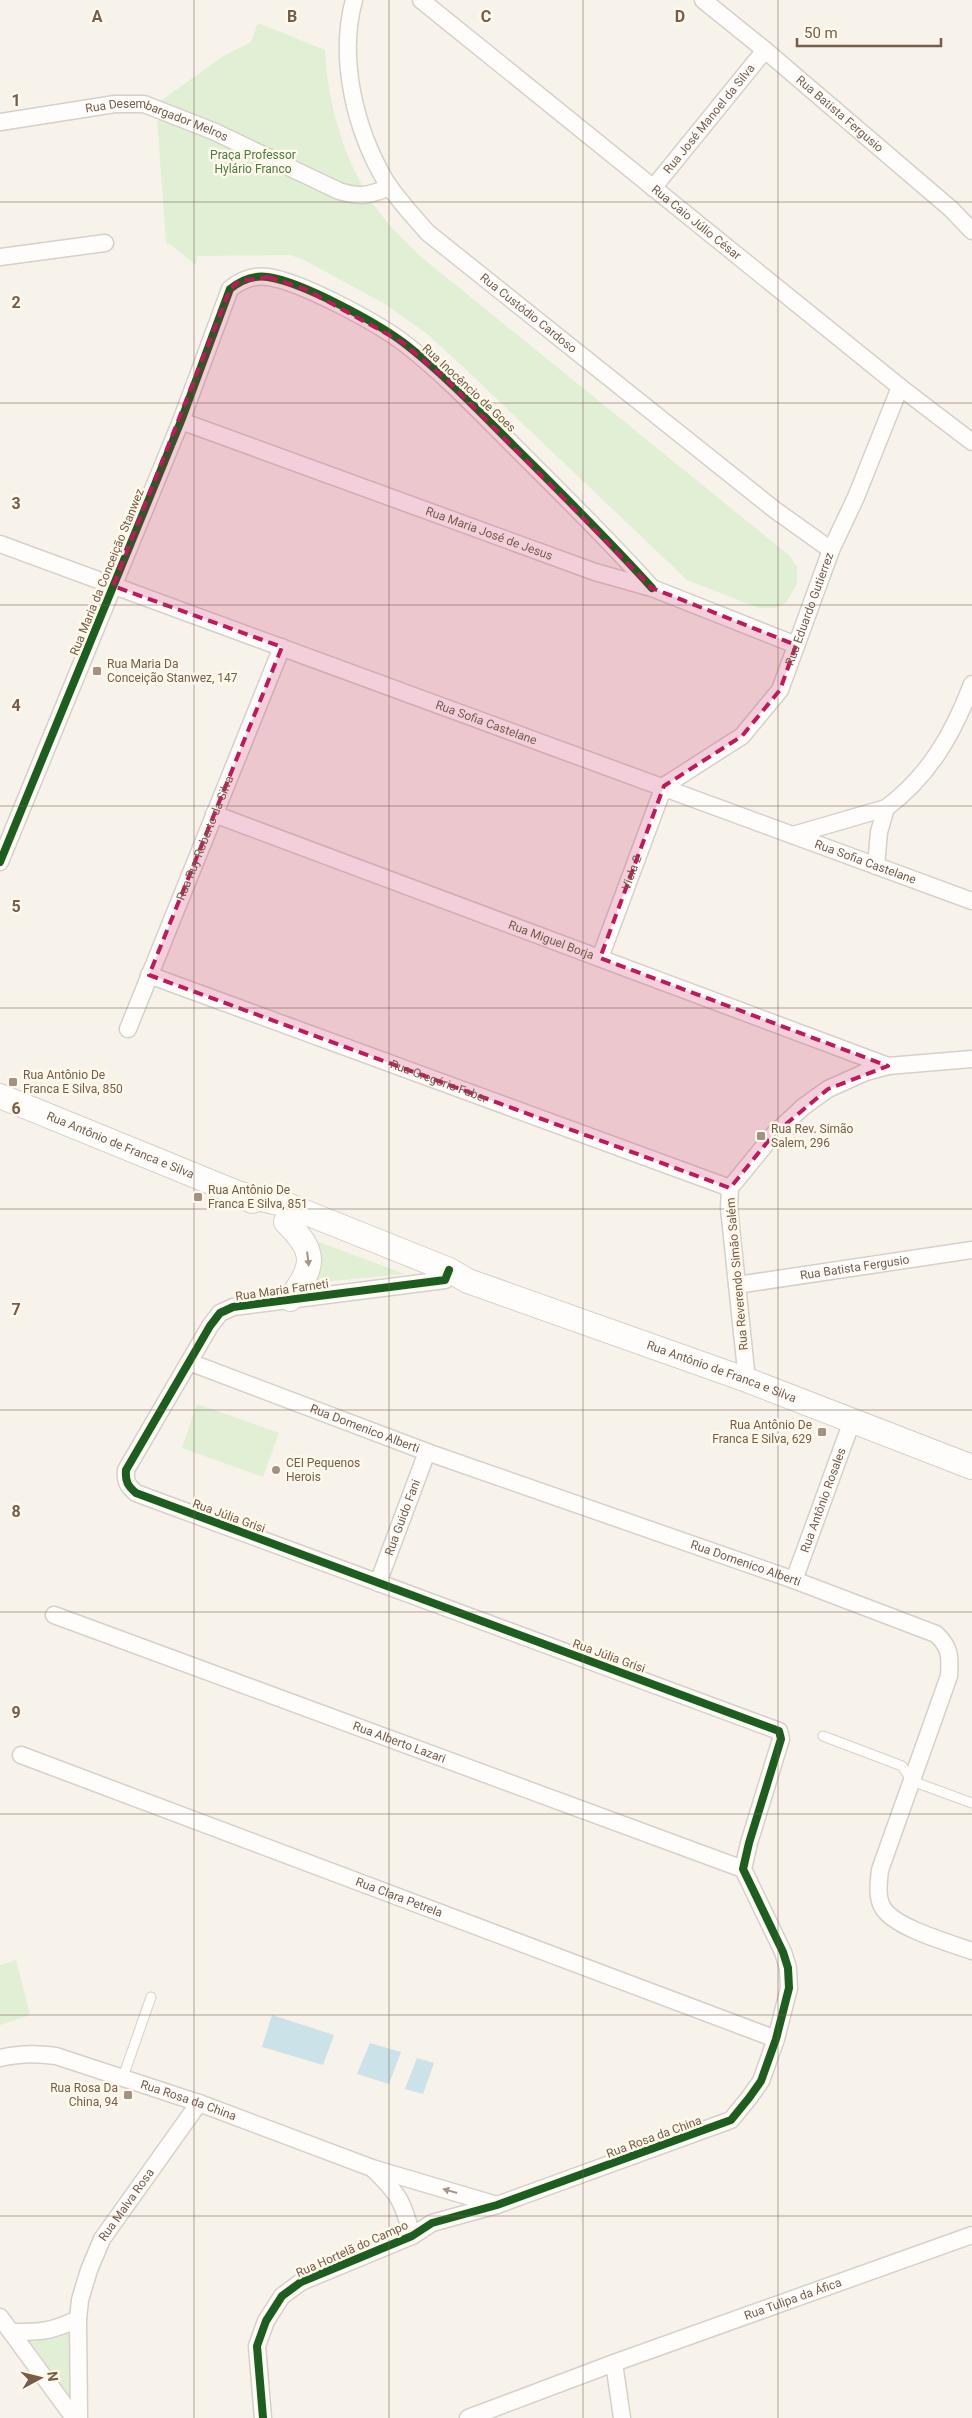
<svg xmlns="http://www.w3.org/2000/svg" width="972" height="2418" font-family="Roboto,sans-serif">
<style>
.green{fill:#e1efd4}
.water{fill:#cbe2e8}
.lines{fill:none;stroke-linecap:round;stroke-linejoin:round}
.lane-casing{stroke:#d6d0c8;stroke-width:11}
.street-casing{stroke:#d6d0c8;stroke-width:19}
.secondary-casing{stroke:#d6cfc6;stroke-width:26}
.lane{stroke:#fefdfc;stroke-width:9}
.street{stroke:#fefdfc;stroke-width:16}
.secondary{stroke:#fefdfc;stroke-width:24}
.cycleway-casing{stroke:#fff9eb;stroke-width:11}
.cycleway{stroke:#1b5e20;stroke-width:8}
.oneway{fill:#a69588}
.marked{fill:#c2185b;fill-opacity:0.2;stroke:#c2185b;stroke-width:4;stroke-dasharray:10 6;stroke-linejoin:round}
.grid{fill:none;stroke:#765d49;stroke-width:1;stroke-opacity:0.55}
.poi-dot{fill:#a39281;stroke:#fff9eb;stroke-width:2}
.labels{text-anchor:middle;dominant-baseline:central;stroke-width:5;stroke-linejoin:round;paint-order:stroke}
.street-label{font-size:12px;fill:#765d49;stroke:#fff9eb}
.park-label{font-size:12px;fill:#4c7c41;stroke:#fff9eb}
.poi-label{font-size:12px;fill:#765d49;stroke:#fff9eb;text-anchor:start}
.grid-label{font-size:16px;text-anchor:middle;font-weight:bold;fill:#765d49;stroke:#fff9eb;stroke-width:5;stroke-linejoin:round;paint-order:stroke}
</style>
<rect width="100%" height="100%" fill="#f7f3ea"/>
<!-- green -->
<g class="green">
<path d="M258,23L325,50C328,106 344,161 376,208C389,226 405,241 420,256L790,556L797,567V584L786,603L775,608H759L687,580L460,364L427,334L385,304L302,259L290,255L197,256L196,265L171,245L166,243L156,104L225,55L251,42Z"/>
<path d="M311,1239L405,1274L311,1283Z"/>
<path d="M197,1404L279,1433L263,1477L182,1448Z"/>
<path d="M16,1960L30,2015L0,2025V1965Z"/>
<path d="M76,2323V2415L14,2333Z"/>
</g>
<!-- water -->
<g class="water">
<path d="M272,2015L334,2035L323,2065L262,2047Z"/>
<path d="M370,2043L401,2052L389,2084L357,2074Z"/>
<path d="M417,2058L434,2063L423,2094L405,2089Z"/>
</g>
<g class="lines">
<!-- lane casing -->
<g class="lane-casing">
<g id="lane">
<path d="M823,1736L902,1766L912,1781L972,1803"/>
<path d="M123,2077L151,1997"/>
</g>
</g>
<!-- street casing -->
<g class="street-casing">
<g id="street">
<path id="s1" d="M354,0C338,58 355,129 385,180C397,199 413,216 428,233L775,510L831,550"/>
<path id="s2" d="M421,0L900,387L972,442"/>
<path id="s3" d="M703,0L765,50L951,209L972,231"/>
<path id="s4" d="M0,122L115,104H144L213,131L339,191C361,198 370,195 390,187"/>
<path id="s5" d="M653,188L765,50"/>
<path d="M0,257L105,243"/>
<path id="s6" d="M181,421L595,572L652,588L796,645"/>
<path id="s7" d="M0,544L972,901"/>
<path id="s8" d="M214,814L888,1066"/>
<path d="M793,835L886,808C929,776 953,734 972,684"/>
<path d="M0,862L181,421L230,289C241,280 254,275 268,277C302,282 376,322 404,343C444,374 479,411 515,447C561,493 608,539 652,588"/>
<path d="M876,866L879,832L886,808"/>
<path id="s9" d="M600,958L664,786L742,736L780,690L831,550L856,497L900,387"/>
<path id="s10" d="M149,975L730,1188"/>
<path id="s11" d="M128,1029L282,647"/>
<path id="s12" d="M737,1285L972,1250"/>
<path id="s13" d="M189,1362L427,1452L794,1580L936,1634C951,1648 950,1657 949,1676L880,1870C879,1881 876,1897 883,1908C895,1928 950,1943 972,1951"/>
<path d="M747,1380L729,1208L730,1188L774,1134L803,1107L828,1089L866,1072L888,1066L972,1059"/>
<path id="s14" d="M794,1580L852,1421"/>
<path id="s15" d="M378,1583L427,1452"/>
<path id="s16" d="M54,1615L743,1869"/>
<path id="s17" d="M21,1755L776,2039"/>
<path id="s18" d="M0,2058C20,2053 36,2053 56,2056L199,2103L372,2168L497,2205"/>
<path d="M374,2170C399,2194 403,2202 412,2236"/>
<path d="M0,2317L74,2418"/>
<path d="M11,2332C41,2332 50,2332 78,2319"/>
<path d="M614,2363L622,2418"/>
<path id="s19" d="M79,2418L78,2319L80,2300L89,2270L102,2239L199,2103"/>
<path d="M263,2418L257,2346L266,2321L282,2296L301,2282L412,2236L432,2223L497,2205L731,2120L749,2098L761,2081L776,2039L789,1988L788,1968L783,1952L743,1869L749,1843L781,1739L779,1731L136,1493C128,1486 125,1482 126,1470L210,1326L220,1313L233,1307L445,1280L449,1270"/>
<path id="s20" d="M468,2418L614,2363L972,2235"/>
</g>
</g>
<!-- secondary casing -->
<g class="secondary-casing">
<g id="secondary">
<path id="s21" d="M0,1096L240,1194L252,1201"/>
<path id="s22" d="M240,1194L287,1205L449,1270L468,1281L747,1380L972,1467"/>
<path d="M286,1222C317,1252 315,1266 290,1299"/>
</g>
</g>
<!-- lane -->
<use href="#lane" class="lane"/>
<!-- street -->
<use href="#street" class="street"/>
<!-- secondary -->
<use href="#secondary" class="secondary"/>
<!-- cycleway casing -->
<g class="cycleway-casing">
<g id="cycleway">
<path d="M0,862L181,421L230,289C241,280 254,275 268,277C302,282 376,322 404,343C444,374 479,411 515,447C561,493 608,539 652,588"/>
<path d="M263,2418L257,2346L266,2321L282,2296L301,2282L412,2236L432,2223L497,2205L731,2120L749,2098L761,2081L776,2039L789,1988L788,1968L783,1952L743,1869L749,1843L781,1739L779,1731L136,1493C128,1486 125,1482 126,1470L210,1326L220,1313L233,1307L445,1280L449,1270"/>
</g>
</g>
<!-- cycleway -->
<use href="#cycleway" class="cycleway"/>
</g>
<!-- one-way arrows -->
<defs><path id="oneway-solid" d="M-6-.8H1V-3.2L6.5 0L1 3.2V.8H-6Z" transform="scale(1.25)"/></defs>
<g class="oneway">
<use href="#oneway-solid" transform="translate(308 1259) rotate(83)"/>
<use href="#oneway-solid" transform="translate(450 2191) rotate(-164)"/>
</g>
<!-- marked area -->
<path class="marked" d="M268,277L305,289L402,342L447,380L652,588L796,645L780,690L742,736L664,786L600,958L888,1066L828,1089L774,1134L730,1188L149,975L282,647L113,586L230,289L239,281Z"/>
<!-- grid -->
<path class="grid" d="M194,0V2418M389,0V2418M583,0V2418M778,0V2418M0,202H972M0,403H972M0,605H972M0,806H972M0,1008H972M0,1209H972M0,1410H972M0,1612H972M0,1814H972M0,2015H972M0,2216H972"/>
<!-- markers -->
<g class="poi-dot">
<rect x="92" y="666" width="10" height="10" rx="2.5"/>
<rect x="8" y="1077" width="10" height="10" rx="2.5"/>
<rect x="756" y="1131" width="10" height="10" rx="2.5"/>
<rect x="193" y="1192" width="10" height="10" rx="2.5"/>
<rect x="817" y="1427" width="10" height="10" rx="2.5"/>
<circle cx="276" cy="1470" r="5"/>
<rect x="123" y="2090" width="10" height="10" rx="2.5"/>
</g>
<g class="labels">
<!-- street labels -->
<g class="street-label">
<text stroke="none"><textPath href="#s3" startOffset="178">Rua Batista Fergusio</textPath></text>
<text stroke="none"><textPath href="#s5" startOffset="89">Rua José Manoel da Silva</textPath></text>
<text stroke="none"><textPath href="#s4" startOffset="161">Rua Desembargador Melros</textPath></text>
<text stroke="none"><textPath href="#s2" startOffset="354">Rua Caio Júlio César</textPath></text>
<text stroke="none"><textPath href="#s1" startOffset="384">Rua Custódio Cardoso</textPath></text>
<text transform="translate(469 388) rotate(43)">Rua Inocêncio de Goes</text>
<text stroke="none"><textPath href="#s6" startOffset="328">Rua Maria José de Jesus</textPath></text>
<text transform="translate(107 572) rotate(-68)">Rua Maria da Conceição Stanwez</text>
<text stroke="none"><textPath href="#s9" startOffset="422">Rua Eduardo Gutierrez</textPath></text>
<text stroke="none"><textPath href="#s7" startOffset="518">Rua Sofia Castelane</textPath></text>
<text stroke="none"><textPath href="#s11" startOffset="206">Rua Ruy Roberto da Silva</textPath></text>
<text stroke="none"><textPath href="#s7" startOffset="922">Rua Sofia Castelane</textPath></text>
<text stroke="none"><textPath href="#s9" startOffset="91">Viela 2</textPath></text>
<text stroke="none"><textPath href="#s8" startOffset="360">Rua Miguel Borja</textPath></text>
<text stroke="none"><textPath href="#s10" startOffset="309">Rua Gregório Faber</textPath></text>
<text stroke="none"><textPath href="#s21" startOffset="130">Rua Antônio de Franca e Silva</textPath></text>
<text stroke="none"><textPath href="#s12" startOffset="119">Rua Batista Fergusio</textPath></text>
<text transform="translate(737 1274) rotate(-95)">Rua Reverendo Simão Salém</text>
<text transform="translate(282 1290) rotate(-8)">Rua Maria Farneti</text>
<text stroke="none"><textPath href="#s22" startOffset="514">Rua Antônio de Franca e Silva</textPath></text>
<text stroke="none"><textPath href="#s13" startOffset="188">Rua Domenico Alberti</textPath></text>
<text stroke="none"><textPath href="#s14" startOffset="85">Rua Antônio Rosales</textPath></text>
<text transform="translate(229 1516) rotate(20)">Rua Júlia Grisi</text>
<text stroke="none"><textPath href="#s15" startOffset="70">Rua Guido Fani</textPath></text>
<text stroke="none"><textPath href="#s13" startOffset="592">Rua Domenico Alberti</textPath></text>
<text transform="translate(609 1656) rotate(20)">Rua Júlia Grisi</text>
<text stroke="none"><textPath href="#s16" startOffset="368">Rua Alberto Lazari</textPath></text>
<text stroke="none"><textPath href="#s17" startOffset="404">Rua Clara Petrela</textPath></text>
<text stroke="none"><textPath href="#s18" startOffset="196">Rua Rosa da China</textPath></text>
<text transform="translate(654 2137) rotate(-20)">Rua Rosa da China</text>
<text stroke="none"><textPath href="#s19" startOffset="225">Rua Malva Rosa</textPath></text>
<text transform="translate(352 2249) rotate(-24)">Rua Hortelã do Campo</text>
<text stroke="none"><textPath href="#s20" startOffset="346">Rua Tulipa da Áfica</textPath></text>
</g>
<!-- park labels -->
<g class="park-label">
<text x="253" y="155">Praça Professor<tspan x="253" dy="14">Hylário Franco</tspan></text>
</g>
<!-- poi labels -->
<g class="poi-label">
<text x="107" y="664">Rua Maria Da<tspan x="107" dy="14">Conceição Stanwez, 147</tspan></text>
<text x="23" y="1075">Rua Antônio De<tspan x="23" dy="14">Franca E Silva, 850</tspan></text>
<text x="771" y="1129">Rua Rev. Simão<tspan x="771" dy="14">Salem, 296</tspan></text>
<text x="208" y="1190">Rua Antônio De<tspan x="208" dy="14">Franca E Silva, 851</tspan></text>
<text x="812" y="1425" text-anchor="end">Rua Antônio De<tspan x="812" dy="14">Franca E Silva, 629</tspan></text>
<text x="286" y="1463">CEI Pequenos<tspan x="286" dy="14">Herois</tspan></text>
<text x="118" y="2088" text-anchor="end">Rua Rosa Da<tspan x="118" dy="14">China, 94</tspan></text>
</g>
</g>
<g class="grid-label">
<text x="97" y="22">A</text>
<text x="292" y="22">B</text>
<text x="486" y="22">C</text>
<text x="680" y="22">D</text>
<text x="16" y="106">1</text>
<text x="16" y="308">2</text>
<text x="16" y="509">3</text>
<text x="16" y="711">4</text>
<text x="16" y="912">5</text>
<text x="16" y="1114">6</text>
<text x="16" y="1315">7</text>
<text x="16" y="1517">8</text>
<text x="16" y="1718">9</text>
</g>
<!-- north arrow -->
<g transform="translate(40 2378) rotate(83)" stroke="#fff9eb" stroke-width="4" paint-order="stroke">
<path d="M0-4L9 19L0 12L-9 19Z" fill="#765d49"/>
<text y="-8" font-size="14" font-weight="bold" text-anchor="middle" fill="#765d49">N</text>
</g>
<!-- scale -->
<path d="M797 38v8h144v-8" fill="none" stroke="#765d49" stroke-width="2.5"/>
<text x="804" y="38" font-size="15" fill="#765d49" stroke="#fff9eb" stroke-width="4" paint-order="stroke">50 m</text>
</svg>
